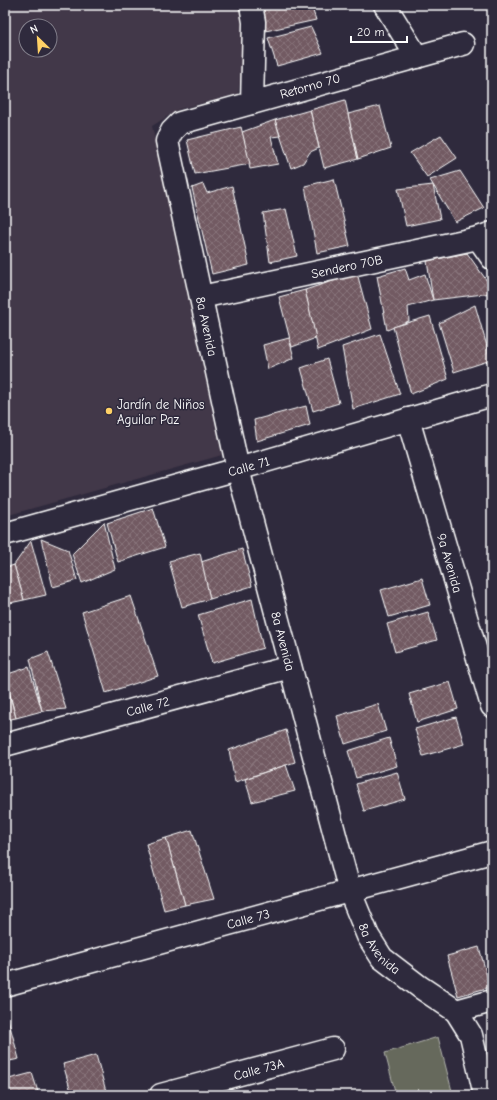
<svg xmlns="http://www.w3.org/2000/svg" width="497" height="1100" font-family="'Comic Neue',sans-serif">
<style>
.built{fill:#433848;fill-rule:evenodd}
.park{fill:#66695b;stroke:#b2b4ad}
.building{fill:url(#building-cross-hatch);stroke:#fff}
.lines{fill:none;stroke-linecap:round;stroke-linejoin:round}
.minor-casing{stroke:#fff;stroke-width:25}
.minor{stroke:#2f2a3d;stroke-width:22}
.poi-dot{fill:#ffd166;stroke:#2f2a3d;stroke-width:1.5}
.labels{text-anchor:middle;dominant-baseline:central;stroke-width:3;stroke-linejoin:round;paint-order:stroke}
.street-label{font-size:13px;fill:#fff;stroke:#2f2a3d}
.poi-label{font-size:13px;fill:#fff;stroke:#2f2a3d;text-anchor:start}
</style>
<defs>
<pattern id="building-cross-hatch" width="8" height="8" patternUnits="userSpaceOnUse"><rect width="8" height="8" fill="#725a62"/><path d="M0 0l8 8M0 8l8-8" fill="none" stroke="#87737a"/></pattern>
</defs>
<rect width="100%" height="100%" fill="#2f2a3d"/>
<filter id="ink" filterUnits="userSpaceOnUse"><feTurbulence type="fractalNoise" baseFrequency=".025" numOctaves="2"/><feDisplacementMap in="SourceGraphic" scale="8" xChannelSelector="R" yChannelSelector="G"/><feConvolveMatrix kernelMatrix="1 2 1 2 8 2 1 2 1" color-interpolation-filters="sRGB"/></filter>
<g filter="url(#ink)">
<!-- built -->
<path class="built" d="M5,5H240L245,15V50L238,94L179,109L152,126L222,455L5,516ZM26,26H50V50H26Z"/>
<!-- park -->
<path class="park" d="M438,1037L453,1095H396L385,1053Z"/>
<!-- building -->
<g class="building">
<path d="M261,5H311L316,20L261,32Z"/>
<path d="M311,27L323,53L277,66L268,38Z"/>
<path d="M345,100L358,159L324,168L310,110Z"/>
<path d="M380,106L391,148L358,159L348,114Z"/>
<path d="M310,110L319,148L310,152L303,163L291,168L275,120Z"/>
<path d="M275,120L280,136L271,137L278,164L250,169L242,132Z"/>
<path d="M241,127L250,164L195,174L187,140Z"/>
<path d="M441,135L457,158L427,177L410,153Z"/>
<path d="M460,171L484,208L455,222L430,180Z"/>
<path d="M334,179L350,246L317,253L305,186Z"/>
<path d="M203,184L207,193L232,186L249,265L212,274L192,188Z"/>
<path d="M433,185L440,219L406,226L398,189Z"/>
<path d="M286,209L297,256L270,262L263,213Z"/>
<path d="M467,253L492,288V293L433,300L427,261Z"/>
<path d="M405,268L409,280L425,274L433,300L408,307L409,321L387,330L377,276Z"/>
<path d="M357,273L372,329L318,350L305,290Z"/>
<path d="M305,290L316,338L292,347L279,297Z"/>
<path d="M475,305L491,360L454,372L439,323Z"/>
<path d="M430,316L448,379L411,394L393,327Z"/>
<path d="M380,334L400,394L353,409L342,347Z"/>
<path d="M289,338L294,358L268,369L263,345Z"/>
<path d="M327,359L339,403L313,411L301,368Z"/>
<path d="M306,406L310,425L257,441L254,420Z"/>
<path d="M153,508L165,547L118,562L107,523Z"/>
<path d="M104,522L115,569L82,583L72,554Z"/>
<path d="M41,539L68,550L77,580L53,587Z"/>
<path d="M31,541L46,595L24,600L14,565Z"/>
<path d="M242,549L252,586L210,599L201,562Z"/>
<path d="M200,553L210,599L182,607L169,561Z"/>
<path d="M14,565L24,600L5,604V568Z"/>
<path d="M422,578L430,605L389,617L381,590Z"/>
<path d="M131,596L158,676L106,693L82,612Z"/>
<path d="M252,599L263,648L212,663L198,615Z"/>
<path d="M428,612L437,640L395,652L387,624Z"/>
<path d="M48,652L66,709L42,711L30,659Z"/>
<path d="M29,667L42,711L16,718L5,675Z"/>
<path d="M5,679L16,718L5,720Z"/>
<path d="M450,682L458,709L417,722L409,694Z"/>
<path d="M378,704L386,731L345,744L337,716Z"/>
<path d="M456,717L464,744L423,756L415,729Z"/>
<path d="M286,730L295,762L235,782L229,750Z"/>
<path d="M389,738L397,766L356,778L348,751Z"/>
<path d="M286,765L295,791L252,802L245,779Z"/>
<path d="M397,772L405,799L364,811L356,784Z"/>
<path d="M192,830L214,899L185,905L166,838Z"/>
<path d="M166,838L185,905L164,910L146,844Z"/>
<path d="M479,947L490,987L458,996L447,956Z"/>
<path d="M8,1019L19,1059L5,1062V1020Z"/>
<path d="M96,1055L107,1095H72L63,1064Z"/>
<path d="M32,1073L39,1095H5V1080Z"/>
</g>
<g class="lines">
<!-- minor casing -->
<g class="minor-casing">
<g id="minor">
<path d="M251,5L254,22L252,103"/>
<path d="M385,5L417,57"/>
<path id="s1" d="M463,44L180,123L172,131L167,141L238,469L350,892L368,936L382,958L420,987L456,1011L471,1035L485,1095"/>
<path d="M478,238L492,258"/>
<path id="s2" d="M201,297L478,238L492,233"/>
<path id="s3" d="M408,419L492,706"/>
<path id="s4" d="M5,534L238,469L492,395"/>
<path id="s5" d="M5,745L290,667"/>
<path id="s6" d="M5,985L492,852"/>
<path d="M456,1011L492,1001"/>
<path id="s7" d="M161,1095L333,1049"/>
</g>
</g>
<!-- minor -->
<use href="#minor" class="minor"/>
</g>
</g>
<!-- markers -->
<circle class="poi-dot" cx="109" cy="411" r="4"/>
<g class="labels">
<!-- street labels -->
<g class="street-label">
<text transform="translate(310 86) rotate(-16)">Retorno 70</text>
<text stroke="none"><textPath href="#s2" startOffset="149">Sendero 70B</textPath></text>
<text stroke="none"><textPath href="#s1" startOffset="506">8a Avenida</textPath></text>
<text stroke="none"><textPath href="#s4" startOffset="253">Calle 71</textPath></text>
<text stroke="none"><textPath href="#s3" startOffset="150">9a Avenida</textPath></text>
<text stroke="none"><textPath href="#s1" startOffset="830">8a Avenida</textPath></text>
<text stroke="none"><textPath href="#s5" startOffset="148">Calle 72</textPath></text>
<text stroke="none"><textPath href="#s6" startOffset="252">Calle 73</textPath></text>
<text stroke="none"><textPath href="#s1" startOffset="1154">8a Avenida</textPath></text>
<text stroke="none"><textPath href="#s7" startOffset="101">Calle 73A</textPath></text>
</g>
<!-- poi labels -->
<g class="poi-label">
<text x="117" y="404">Jardín de Niños<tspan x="117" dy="15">Aguilar Paz</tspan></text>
</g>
</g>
<!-- margin -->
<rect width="497" height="1100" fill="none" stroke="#2f2a3d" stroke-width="20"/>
<rect x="10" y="10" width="477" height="1080" fill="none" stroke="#fff" stroke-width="1.5" filter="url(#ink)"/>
<!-- north arrow -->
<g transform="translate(38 38) rotate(335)"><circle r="19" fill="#2f2a3d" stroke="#827f8b"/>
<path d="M0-3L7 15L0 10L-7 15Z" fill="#ffd166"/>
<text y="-6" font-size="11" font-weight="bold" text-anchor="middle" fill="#ffffff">N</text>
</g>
<!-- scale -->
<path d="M351 36v6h56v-6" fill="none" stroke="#ffffff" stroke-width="2"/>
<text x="357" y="36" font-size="12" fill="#ffffff" stroke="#2f2a3d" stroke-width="3" paint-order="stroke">20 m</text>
</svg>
